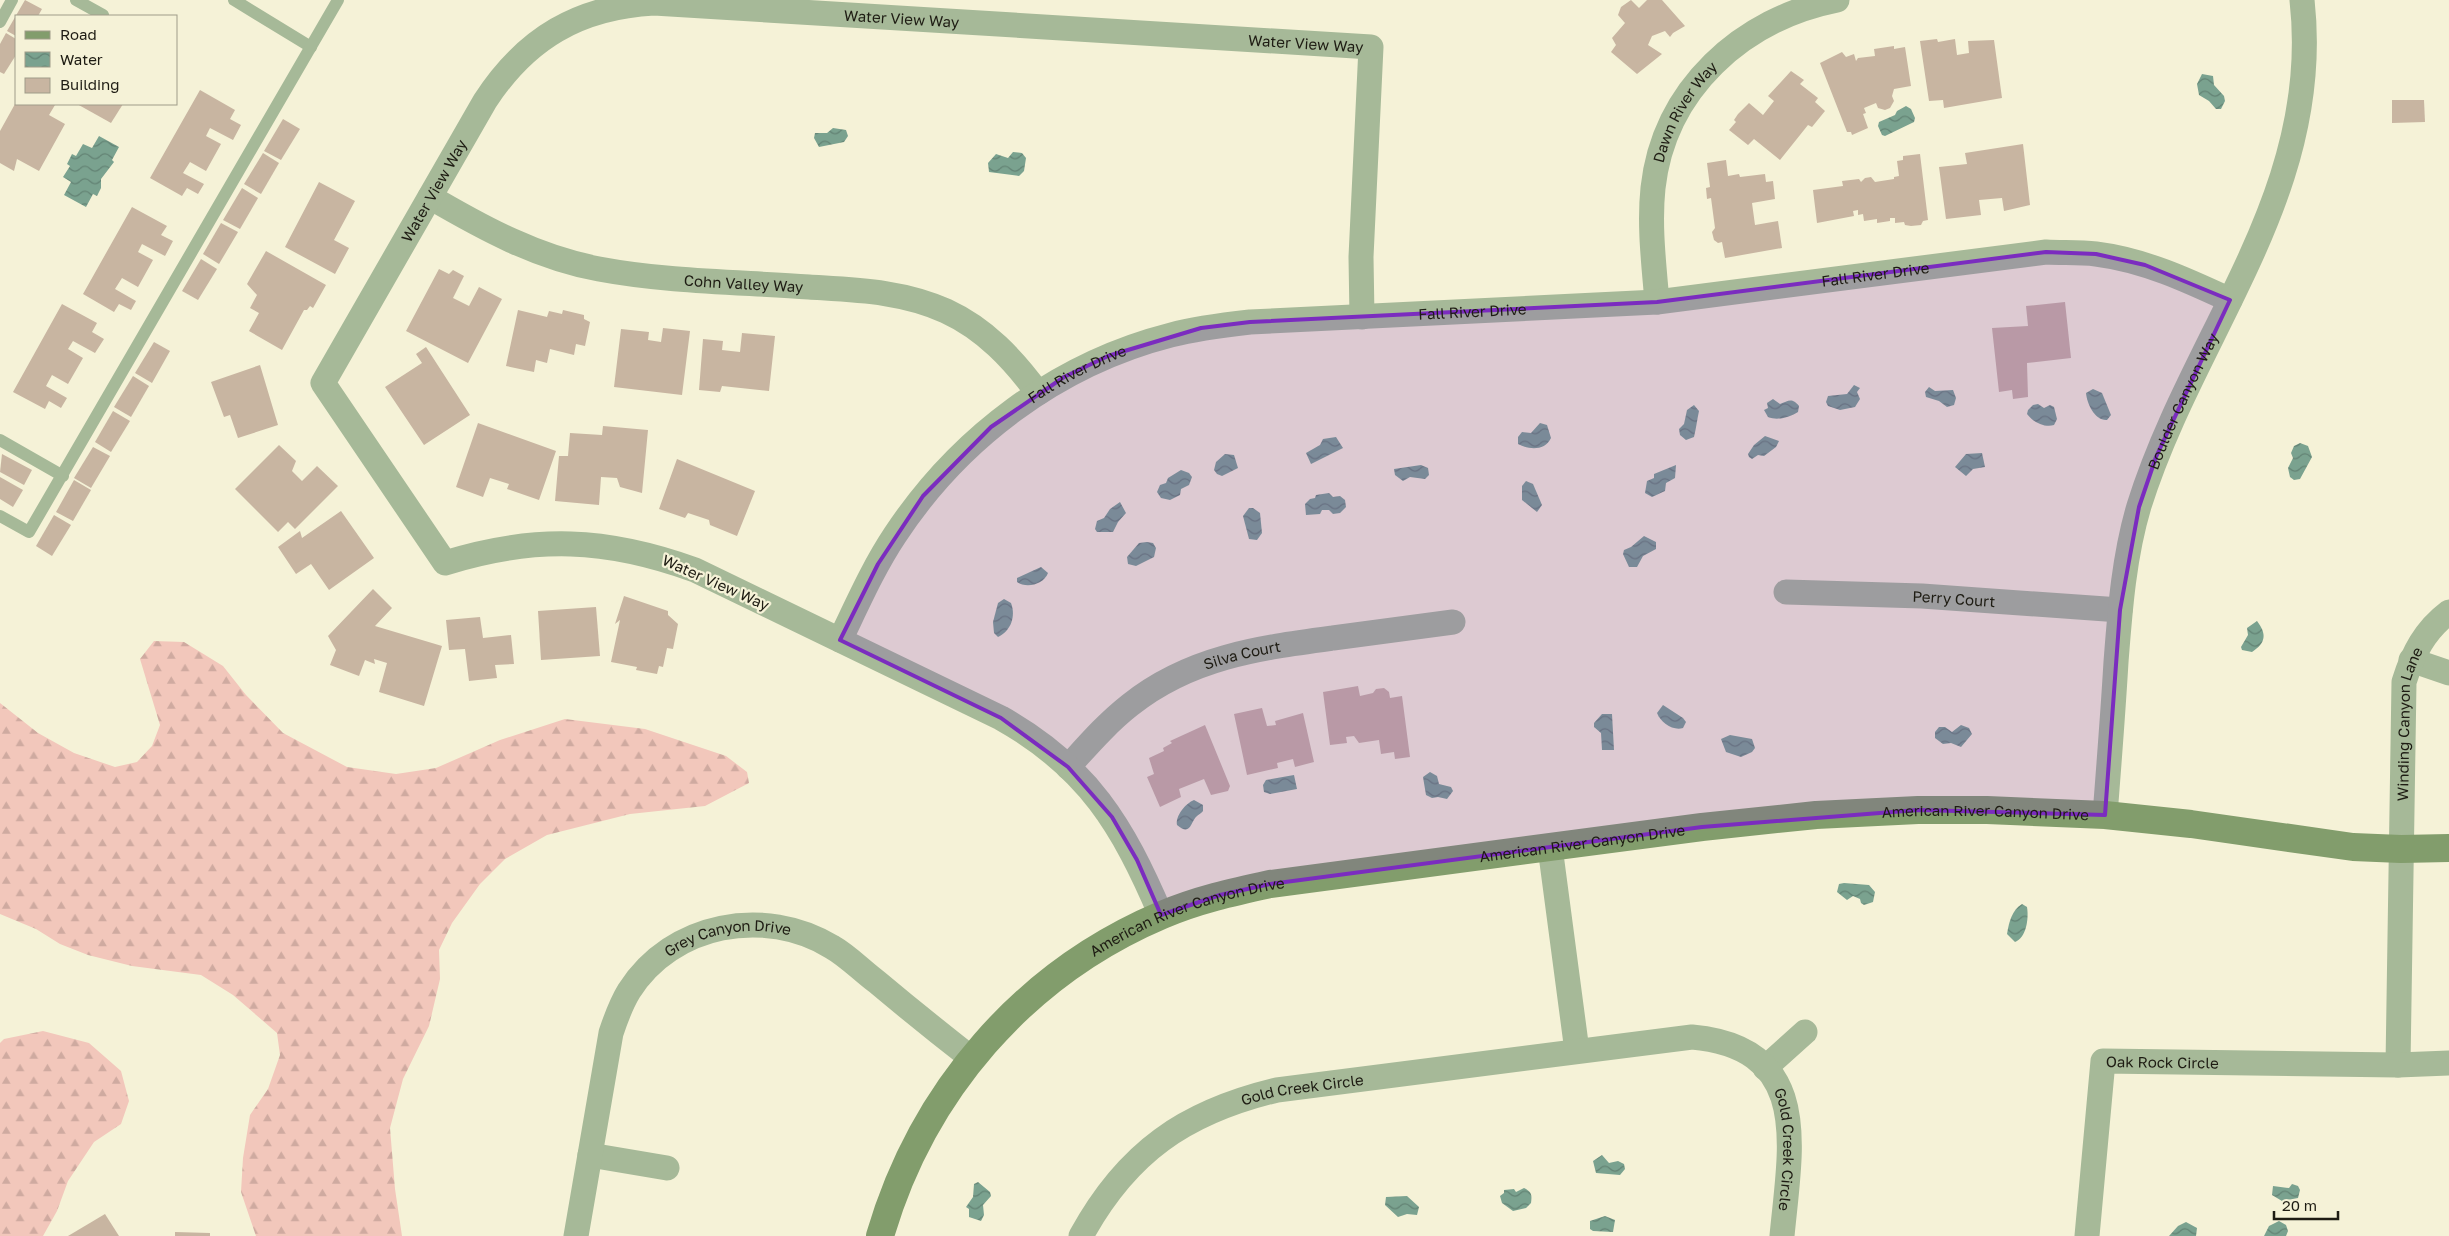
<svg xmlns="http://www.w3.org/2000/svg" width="2449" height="1236" font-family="'Golos Text',sans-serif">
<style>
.forest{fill:url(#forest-firs)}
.water{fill:url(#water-waves)}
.building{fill:#c8b5a1}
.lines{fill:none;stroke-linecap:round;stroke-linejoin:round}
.service{stroke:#a6b998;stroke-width:12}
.minor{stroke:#a6b998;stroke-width:25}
.secondary{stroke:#829d6c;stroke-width:28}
.marked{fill:#7b2cbf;fill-opacity:0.2;stroke:#7b2cbf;stroke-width:4;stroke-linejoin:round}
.labels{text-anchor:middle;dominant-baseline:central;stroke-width:4.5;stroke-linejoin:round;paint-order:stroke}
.street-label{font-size:15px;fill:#1e1c13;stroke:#f5f2d7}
</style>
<defs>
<pattern id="forest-firs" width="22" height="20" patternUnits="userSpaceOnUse" patternTransform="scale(1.25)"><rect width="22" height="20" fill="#f2c7bb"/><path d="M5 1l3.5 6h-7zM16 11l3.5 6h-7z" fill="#cfaaa0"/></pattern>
<pattern id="water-waves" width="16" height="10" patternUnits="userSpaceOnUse" patternTransform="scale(1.25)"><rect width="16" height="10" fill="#7aa28f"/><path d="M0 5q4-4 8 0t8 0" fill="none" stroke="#638374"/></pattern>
</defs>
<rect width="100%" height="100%" fill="#f5f2d7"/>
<!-- forest -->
<g class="forest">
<path d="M154,641L184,642L223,666L246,695L283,733L347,767L396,774L436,768L500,740L565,719L645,729L726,756L747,772L749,783L705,806L630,814L547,835L505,859L480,884L452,923L439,950L440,979L429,1026L403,1079L390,1128L395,1189L402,1236H256L241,1192L243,1158L250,1115L268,1089L280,1055L277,1033L233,995L201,975L132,966L88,955L60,944L36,929L0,914V703L38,733L74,753L115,767L137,762L152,746L160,725L140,659Z"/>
<path d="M43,1031L89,1043L121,1071L129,1101L121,1124L94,1142L68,1181L57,1211L43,1236H0V1043L4,1039Z"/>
</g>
<!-- water -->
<g class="water">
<path d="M2202,74L2213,76L2214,85L2224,96L2225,101L2221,109H2216L2209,101L2199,95L2197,84Z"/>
<path d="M1906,106L1911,109L1915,118L1914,122L1885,136L1882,135L1878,126L1879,122L1895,115L1897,111Z"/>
<path d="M833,128L846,130L848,136L844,142L819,147L814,138L815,133H827Z"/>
<path d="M99,136L119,147L112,160L114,162L101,179V188L97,196L93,194L86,207L64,195L71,182L63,177L70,166L67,164L72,154L76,156L83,144L92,148Z"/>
<path d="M1013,152L1022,153L1026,158L1024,171L1019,176L989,172L988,163L996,154L1008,158Z"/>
<path d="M1854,385L1860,388L1857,392L1860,399L1855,407L1840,410L1828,406L1826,402L1828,396L1847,394Z"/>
<path d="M1929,387L1935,391L1953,390L1956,398L1954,405L1947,407L1939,401L1926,397L1925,392Z"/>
<path d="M2093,389L2102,393L2111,415L2107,420C2095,421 2087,404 2086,393Z"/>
<path d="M1773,399L1780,404C1788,401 1792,397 1799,406L1798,412C1790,417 1778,421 1768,417L1764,410L1768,408L1767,403Z"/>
<path d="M2038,404L2044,408L2050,405L2054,407L2057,419L2054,425C2045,428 2033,422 2027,414L2028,410L2033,405Z"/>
<path d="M1694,405L1699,411C1697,420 1696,429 1694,437L1686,440L1680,435L1679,429L1684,424L1687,410Z"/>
<path d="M1540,423L1547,425L1551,438C1545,451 1529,450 1518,444V437L1522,432L1531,433Z"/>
<path d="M1765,436L1779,441L1776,447L1764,456L1758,455L1752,459L1749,457L1748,454L1754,445Z"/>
<path d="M1336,437L1343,448L1311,464L1306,453L1320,445L1323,439Z"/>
<path d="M2300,443L2308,446L2312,457L2300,479L2294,480L2290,477L2288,468L2293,458L2291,453L2294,446Z"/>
<path d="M1982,453L1985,467L1973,469L1966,476L1955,467L1966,454Z"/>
<path d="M1225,454L1234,455L1238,468L1222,476L1217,474L1214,470L1216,462Z"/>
<path d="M1421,465L1428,468L1429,475L1425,479L1410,477L1403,481L1395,475L1394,469Z"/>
<path d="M1676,465L1675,478L1666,483L1665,491L1652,497L1645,493L1647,481L1654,478V474Z"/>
<path d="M1181,470L1189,473L1192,477L1189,485L1181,489L1180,495L1170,500L1161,498L1157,492L1160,485L1166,483L1168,478Z"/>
<path d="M1526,481L1533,484L1542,505L1537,512L1522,500V486Z"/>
<path d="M1329,493L1333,497L1340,496L1345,500L1346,507L1340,513L1333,514L1329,510H1322L1320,514L1306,515L1305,504L1310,499L1315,498L1316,495Z"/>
<path d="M1120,502L1126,513L1118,522L1113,532H1097L1095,529L1097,521L1104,518L1110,509Z"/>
<path d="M1249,508H1253L1260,513L1262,533L1257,540L1249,539L1243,516Z"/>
<path d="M1644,536L1656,542V549L1643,556L1637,567H1629L1623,554L1624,550L1631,547Z"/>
<path d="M1147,542L1153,543L1156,548L1154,557L1136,566L1128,564L1127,557L1139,543Z"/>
<path d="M1041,567L1048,573C1044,584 1027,589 1017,582V578Z"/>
<path d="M1004,599L1011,603C1016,616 1011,631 998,637L994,633L993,622L998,603Z"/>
<path d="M2257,621C2267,634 2266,643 2252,652L2242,650L2241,647L2248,635L2247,628Z"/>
<path d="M1663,705L1683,718L1686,722L1683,728C1673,731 1661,723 1657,713Z"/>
<path d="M1602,714H1612L1614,750H1602L1601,733L1594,727V723Z"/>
<path d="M1961,725L1969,728L1972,734L1961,747L1951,743L1943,744L1935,738V732L1939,727H1945L1952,732Z"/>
<path d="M1730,735L1752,739L1755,748L1752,752L1741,757L1726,752L1721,739Z"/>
<path d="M1430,772L1437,776L1439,784L1451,787L1453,791L1447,799L1438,797L1432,798L1426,795L1423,777Z"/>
<path d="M1294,775L1297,789L1270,794L1264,792L1263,785L1266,780Z"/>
<path d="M1194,800L1203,805V811C1202,813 1199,814 1197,816C1190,822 1191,837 1177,825C1175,816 1186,803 1194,800Z"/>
<path d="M1844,883L1869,885L1875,892L1873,902L1864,905L1861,903L1860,899L1853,896L1847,900L1837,892L1839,884Z"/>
<path d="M2022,904L2027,907C2029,919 2026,938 2015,942L2007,934C2009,922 2012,910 2022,904Z"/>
<path d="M1602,1155L1609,1163L1618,1161L1624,1164L1625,1169L1620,1175L1596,1173L1593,1161Z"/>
<path d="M978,1182L990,1192L991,1196L983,1205L984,1215L981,1221L969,1217V1209L966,1207L973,1197L974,1184Z"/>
<path d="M2292,1184L2298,1186L2300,1190L2298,1198L2282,1201L2272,1195L2273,1186L2289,1188Z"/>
<path d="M1524,1188C1532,1192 1532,1195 1531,1203L1526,1208L1513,1211L1502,1203L1500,1196L1504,1193V1190L1514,1189L1516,1192Z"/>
<path d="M1407,1196L1419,1207L1417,1215L1407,1214L1398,1217L1385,1205L1386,1197Z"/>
<path d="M1605,1216L1615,1220L1613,1232L1593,1231L1590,1229V1221Z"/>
<path d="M2279,1221L2286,1225L2288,1231L2286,1236H2264L2269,1226Z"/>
<path d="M2186,1222L2197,1228L2196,1236H2169L2178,1226Z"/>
</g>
<!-- building -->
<g class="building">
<path d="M25,0L42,9L38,16H16V36L7,31Z"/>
<path d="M1631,0L1639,8L1647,0H1662L1685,26L1673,33L1670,37L1665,31L1652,36L1648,45L1662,54L1637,74L1611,52L1616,45L1612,38L1625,23L1618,15L1621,7Z"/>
<path d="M6,33L16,39V55L4,74L0,72V44Z"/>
<path d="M1937,39L1938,42L1955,39L1957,55L1969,53L1968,41L1994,40L2002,98L1944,108L1943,100L1929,101L1920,41Z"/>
<path d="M1894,46V49L1905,47L1911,86L1894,89L1892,96L1894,101L1890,108L1885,110L1878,108L1876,103L1864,108L1866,113L1863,114L1868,128L1852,135L1851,132H1847L1820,63L1842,52L1846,57L1854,54L1856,61L1858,58L1875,56L1874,49Z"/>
<path d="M1791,71L1804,80L1800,84L1818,98L1815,102L1825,111L1812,127L1808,125L1780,160L1754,139L1748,145L1729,130L1736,122L1734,120L1738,114L1749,103L1763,115L1774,101L1768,96Z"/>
<path d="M200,90L235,110L230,119L241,125L233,140L210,128L206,136L221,144L206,171L190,162L183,173L204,184L198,194L187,188L182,196L150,178Z"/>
<path d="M2392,100H2424L2425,122L2392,123Z"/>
<path d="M15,104H54L55,105L49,115L65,124L39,171L17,159L14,171L0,163V131Z"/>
<path d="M77,104H123L111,123Z"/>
<path d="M283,119L300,129L281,160L264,151Z"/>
<path d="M2023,144L2030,205L2004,211L2002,198L1979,200L1981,215L1946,219L1939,167L1967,164L1965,153Z"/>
<path d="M263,153L279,163L261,194L244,184Z"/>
<path d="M1920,154L1928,220L1923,221L1921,225L1911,226L1905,225L1904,222L1895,223V218H1890V221L1877,223V219L1864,221L1863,214L1858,215V210L1853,211L1854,216L1817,223L1813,190L1843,186L1842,181L1859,179L1861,182L1865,178L1871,177L1875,182L1894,179V177L1899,176L1897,161L1903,160V156Z"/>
<path d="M1726,160L1728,176L1739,174L1740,177L1765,174L1766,182L1773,181L1775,199L1752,203L1755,225L1778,221L1782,248L1725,258L1722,242L1718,243L1714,240L1712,232L1715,228L1711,198L1707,199L1706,188L1710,187L1707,163Z"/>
<path d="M319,182L355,201L334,240L349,248L335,274L285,247Z"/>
<path d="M242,188L258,198L240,229L223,220Z"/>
<path d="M132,207L167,226L161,235L173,241L165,256L142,244L138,252L153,260L138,287L122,278L115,289L136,301L131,310L119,304L114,312L83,294Z"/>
<path d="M221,223L238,232L219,264L203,254Z"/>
<path d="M266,251L326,285L313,308L310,306L307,310H304L282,350L249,331L259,313L250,308L257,295L247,284Z"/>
<path d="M201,259L217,269L198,300L182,291Z"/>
<path d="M439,269L449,274L453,270L464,276L453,298L469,306L479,287L502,299L468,363L406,331Z"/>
<path d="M2065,302L2071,358L2027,363L2028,397L2013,399L2012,390L1999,392L1992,328L2028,326L2026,306Z"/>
<path d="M62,304L97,323L92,332L104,339L95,353L73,341L68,349L83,358L68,384L52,375L46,386L67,398L61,408L49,401L45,409L13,392Z"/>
<path d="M518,310L547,317L549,311L562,314L563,310L584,315V319L590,322L585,346L576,344L574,355L550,349L547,363L536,360L534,372L506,366Z"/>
<path d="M663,328L690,331L682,395L614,387L621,329L649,332L648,340L661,342Z"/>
<path d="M742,333L775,336L769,391L722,386L720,392L699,390L703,339L723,341L722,350L740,352Z"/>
<path d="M154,342L170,351L152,383L135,373Z"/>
<path d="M426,347L470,415L424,445L385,387L422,363L416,354Z"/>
<path d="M260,365L278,425L238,438L230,415L224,417L211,382Z"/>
<path d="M133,376L149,386L131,417L114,407Z"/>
<path d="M113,411L130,421L111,452L95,442Z"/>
<path d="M478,423L556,451L539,500L507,489L509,484L490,478L483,497L456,487Z"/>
<path d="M603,426L648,430L642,493L620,487L617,478L601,477L599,505L555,501L559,456H568L570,433L602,435Z"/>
<path d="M279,445L296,461L292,471L302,481L317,466L338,486L295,529L288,522L278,532L235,489Z"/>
<path d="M93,447L110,456L91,488L74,478Z"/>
<path d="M2,454L32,470L24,485L0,472Z"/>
<path d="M677,459L755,491L737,536L710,525L709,520L688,513L685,518L659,509Z"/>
<path d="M0,477L23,490L13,507L0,499Z"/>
<path d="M74,480L91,490L73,521L56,512Z"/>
<path d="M341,511L374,558L329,590L311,564L296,574L278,547L300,531L302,538Z"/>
<path d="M54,515L71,525L52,556L36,546Z"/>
<path d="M373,589L392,608L375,626L442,646L424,706L379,692L387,663L374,659L375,664L365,660L359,676L330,665L336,650L328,636Z"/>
<path d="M624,596L668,611V615L678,624L673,649L667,648L663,667L659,666L657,674L636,670L637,667L611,662L620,620L615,624Z"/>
<path d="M596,607L600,656L541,660L538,611Z"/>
<path d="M480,617L483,638L511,635L514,664L495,665L497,678L469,681L465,649L449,650L446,620Z"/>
<path d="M1358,686L1360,696L1373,693L1376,689L1384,688L1389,692L1390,698L1402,696L1410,757L1395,759L1394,752L1381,754L1379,740L1359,743L1354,736L1346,737L1347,743L1330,745L1323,692Z"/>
<path d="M1262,708L1267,726L1276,725L1275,721L1303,713L1314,762L1295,767L1293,759L1277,763L1278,768L1247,775L1234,714Z"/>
<path d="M1205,725L1230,786L1228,791L1211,795L1204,779L1179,789L1181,797L1160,807L1147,777L1154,774L1149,758L1164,751L1163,748L1172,743L1170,741Z"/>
<path d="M105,1214L119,1236H68Z"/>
<path d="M175,1232L210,1233V1236H175Z"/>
</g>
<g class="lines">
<!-- service -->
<g class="service">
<path d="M76,0L103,15"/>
<path d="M234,0L311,47"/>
<path d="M0,22L12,0"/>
<path d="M0,440L63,476"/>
<path d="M0,516L29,532L338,0"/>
</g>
<!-- minor -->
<g class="minor">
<path id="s1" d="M430,197C483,228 538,258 599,269C668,282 740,282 809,287C856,290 902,291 946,311C985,329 1013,359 1038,393"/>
<path id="s2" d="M1657,302C1654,265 1649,226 1653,188C1664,89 1742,19 1837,0"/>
<path id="s3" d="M1786,592L1922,596L2120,610"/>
<path id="s4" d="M840,640C857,605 873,568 895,535C959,438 1057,364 1171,335C1197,328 1223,325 1250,322L1657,302L2046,252C2062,253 2079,252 2096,254C2144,260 2187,280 2230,300"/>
<path d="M2411,660L2449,673"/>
<path id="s5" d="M1068,767C1088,745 1107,723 1130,705C1190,657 1259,648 1333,638C1373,633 1413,627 1453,622"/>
<path id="s6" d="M2105,815C2109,764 2113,713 2116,662C2120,610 2124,556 2139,506C2193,333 2324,193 2302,0"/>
<path d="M1550,847L1577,1051"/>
<path id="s7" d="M1161,915C1123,826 1088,767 1001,718L695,570C607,538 535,535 445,563L323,383L485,101C526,38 579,7 654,3L1371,47L1361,257L1362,317"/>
<path id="s8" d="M2398,1065L2404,682C2413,653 2425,630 2449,612"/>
<path d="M1765,1068L1805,1032"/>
<path d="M590,1155L667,1168"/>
<path id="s9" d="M576,1236L611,1033C616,1018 621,1004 629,991C672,923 765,906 832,947C848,956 862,971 877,982C908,1008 939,1033 971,1058"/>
<path id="s10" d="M1081,1236C1127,1152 1185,1112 1277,1090L1692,1037C1814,1048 1790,1149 1782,1236"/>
<path id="s11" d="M2087,1236L2103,1061L2398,1065L2449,1063"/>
</g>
<!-- secondary -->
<path class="secondary" id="s12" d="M880,1236C922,1092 1023,974 1162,915C1197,900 1233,892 1270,884L1702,827L1816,815L1918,810H1987L2105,815L2191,824L2353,847L2401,849L2449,848"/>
</g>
<!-- marked area -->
<path class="marked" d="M2046,252L2096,254L2145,265L2230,300L2156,457L2139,507L2120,610L2105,815L1918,810L1702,827L1270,884L1220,895L1161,915L1137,860L1112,817L1068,767L1001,718L840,640L878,564L923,496L991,427L1064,377L1108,356L1201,328L1250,322L1657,302Z"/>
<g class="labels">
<!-- street labels -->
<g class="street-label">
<text stroke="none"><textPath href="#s7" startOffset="1849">Water View Way</textPath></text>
<text stroke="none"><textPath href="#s7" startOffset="2254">Water View Way</textPath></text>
<text stroke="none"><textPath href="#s2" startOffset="198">Dawn River Way</textPath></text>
<text stroke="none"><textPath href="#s7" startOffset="1294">Water View Way</textPath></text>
<text stroke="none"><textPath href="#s4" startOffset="1175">Fall River Drive</textPath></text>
<text stroke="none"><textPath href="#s1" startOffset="330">Cohn Valley Way</textPath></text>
<text stroke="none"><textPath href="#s4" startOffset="770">Fall River Drive</textPath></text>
<text stroke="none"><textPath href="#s4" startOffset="365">Fall River Drive</textPath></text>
<text stroke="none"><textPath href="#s6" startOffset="425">Boulder Canyon Way</textPath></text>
<text transform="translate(716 582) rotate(24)">Water View Way</text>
<text stroke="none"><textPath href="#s3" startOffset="168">Perry Court</textPath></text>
<text stroke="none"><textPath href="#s5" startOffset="212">Silva Court</textPath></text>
<text stroke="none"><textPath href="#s8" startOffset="342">Winding Canyon Lane</textPath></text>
<text stroke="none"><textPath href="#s12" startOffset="1274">American River Canyon Drive</textPath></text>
<text stroke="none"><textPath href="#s12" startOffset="869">American River Canyon Drive</textPath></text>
<text stroke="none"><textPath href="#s12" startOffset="465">American River Canyon Drive</textPath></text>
<text stroke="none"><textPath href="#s9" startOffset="371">Grey Canyon Drive</textPath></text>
<text stroke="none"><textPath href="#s11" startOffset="235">Oak Rock Circle</textPath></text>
<text stroke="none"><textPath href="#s10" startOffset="278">Gold Creek Circle</textPath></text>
<text stroke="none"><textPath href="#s10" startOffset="840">Gold Creek Circle</textPath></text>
</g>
</g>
<!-- legend -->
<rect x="15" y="15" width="162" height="90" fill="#f5f2d7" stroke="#9f9c89"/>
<rect x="25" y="31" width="25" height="8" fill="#829d6c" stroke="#9f9c89"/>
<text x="60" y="40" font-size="15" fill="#1e1c13">Road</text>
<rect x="25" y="52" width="25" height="15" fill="url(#water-waves)" stroke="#9f9c89"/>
<text x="60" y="65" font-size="15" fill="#1e1c13">Water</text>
<rect x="25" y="78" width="25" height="15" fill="#c8b5a1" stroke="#9f9c89"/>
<text x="60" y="90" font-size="15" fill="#1e1c13">Building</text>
<!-- scale -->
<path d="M2274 1211v8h64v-8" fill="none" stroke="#1e1c13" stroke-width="2.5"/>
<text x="2282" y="1211" font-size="15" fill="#1e1c13" stroke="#f5f2d7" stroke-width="4" paint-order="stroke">20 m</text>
</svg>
